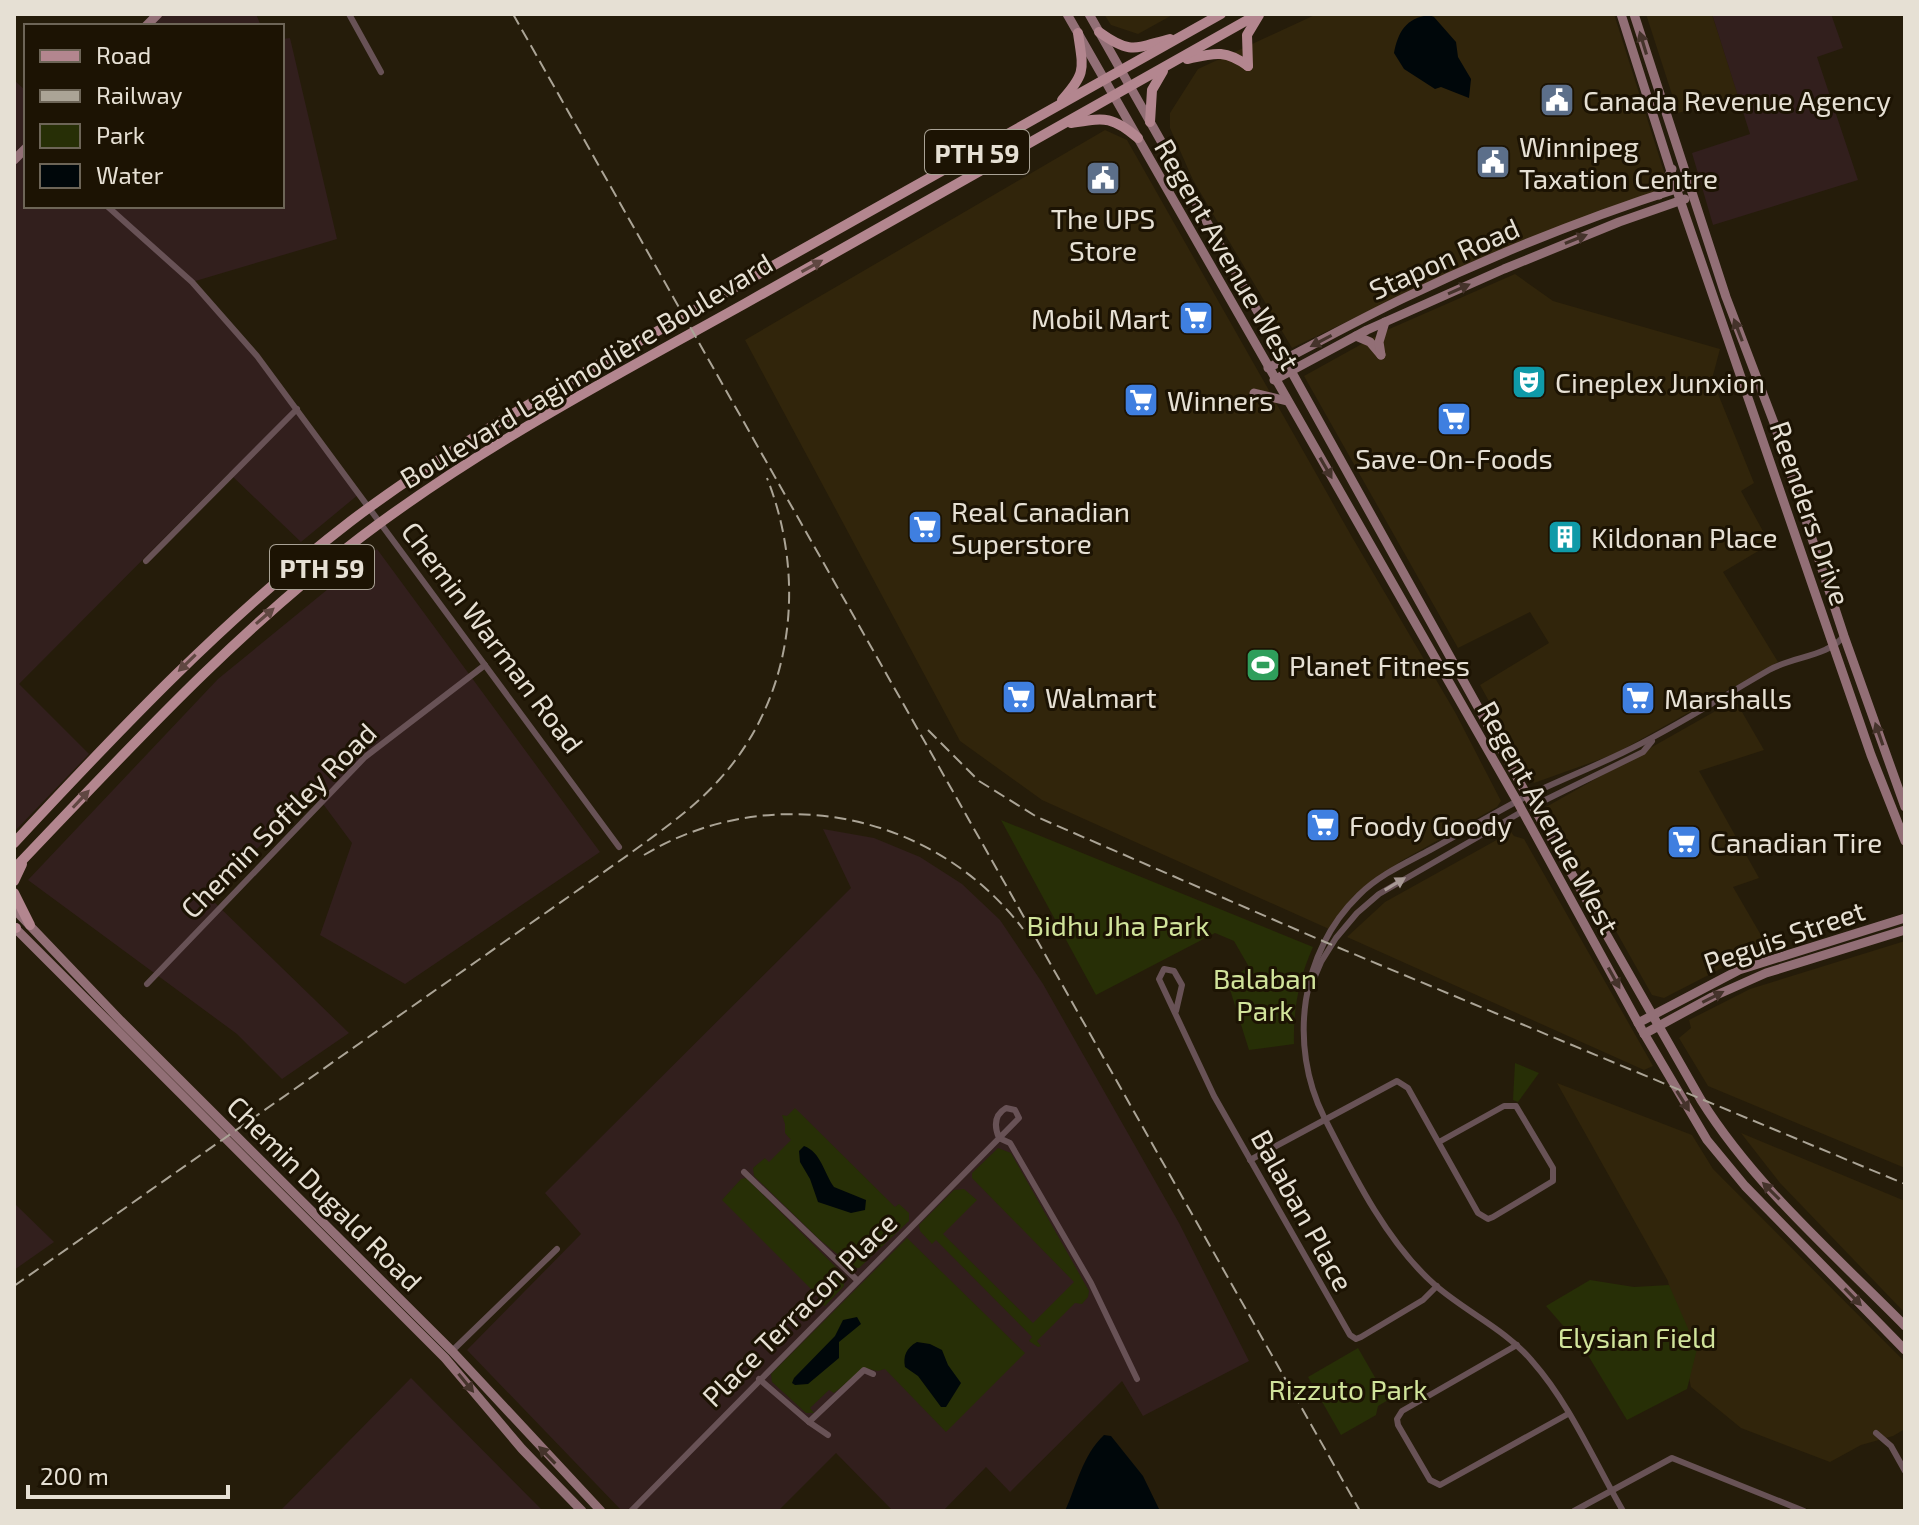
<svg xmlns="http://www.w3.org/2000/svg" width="1919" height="1525" font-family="'Exo 2',sans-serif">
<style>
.built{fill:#31250b}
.industrial{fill:#321f1d}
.green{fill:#272f06}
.water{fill:#00070a}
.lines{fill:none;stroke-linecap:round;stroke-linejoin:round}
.street{stroke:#685256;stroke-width:6}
.secondary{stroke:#926f76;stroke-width:9}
.primary{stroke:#b3868f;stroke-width:10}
.rail{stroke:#aba496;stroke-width:2;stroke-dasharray:12 6;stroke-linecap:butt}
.oneway{fill:#45332b}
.oneway2{fill:#604742}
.oneway3{fill:#a79995}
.labels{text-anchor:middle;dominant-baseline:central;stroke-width:6;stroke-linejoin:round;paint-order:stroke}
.shield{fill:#1c1303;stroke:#a9a295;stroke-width:2}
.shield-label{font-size:26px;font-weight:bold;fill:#e6e0d4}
.poi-label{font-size:28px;fill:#e6e0d4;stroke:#1c1303;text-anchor:start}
.street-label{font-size:28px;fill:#e6e0d4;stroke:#1c1303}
.park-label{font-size:28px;fill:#d1e49b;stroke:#1c1303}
</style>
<rect width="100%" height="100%" fill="#251c0a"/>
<!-- built -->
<g class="built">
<path d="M1104,14H1174L1138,34L1111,25Z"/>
<path d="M1317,14H1614L1666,178L1661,193L1455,270L1292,348L1193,180L1170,128V113L1198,69Z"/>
<path d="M1646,14H1712L1738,95L1678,113Z"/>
<path d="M1105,130L1127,140L1352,537L1455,712L1501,801L1497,807L1401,861L1364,887L1329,929L1042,800L960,741L745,340Z"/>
<path d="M1515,274L1553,301L1720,349L1712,379L1754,483L1741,491L1770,544L1723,572L1778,662L1615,754L1534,783L1480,685L1549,643L1530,612L1458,648L1304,376L1387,330Z"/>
<path d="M1735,700L1764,750L1699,771L1759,878L1733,887L1769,949L1728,965L1664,998L1652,995L1546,807Z"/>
<path d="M1511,832L1514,836L1524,839L1653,1066L1644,1070L1347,937L1385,902Z"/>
<path d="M1905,941V1168L1708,1086L1679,1038L1691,1028L1689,1020L1750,989Z"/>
<path d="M1557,1083L1692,1135L1713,1169L1905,1362V1429L1893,1436L1861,1445L1830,1462L1741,1428L1691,1387L1668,1281Z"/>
<path d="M1741,1133L1905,1201V1313L1780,1183Z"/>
</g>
<!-- industrial -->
<g class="industrial">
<path d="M158,14H256L261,26H146Z"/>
<path d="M1712,14H1831L1843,48L1817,57L1858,180L1713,225L1692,153L1750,134Z"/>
<path d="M290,38L337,239L192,282L219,311L359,494L301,542L229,473L19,684L89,754L14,832V80L26,91V206H282V39Z"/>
<path d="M377,549L600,852L405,984L320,935L352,843L312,789L211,899L349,1033L282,1079L237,1034L28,880L218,679Z"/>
<path d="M823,829L874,838L920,857L962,884L1000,920L1043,984L1179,1223L1249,1361L1143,1416L1122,1381L1010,1492L986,1467L943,1511H893L836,1453L778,1511H622L467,1350L581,1234L545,1193L851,888Z"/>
<path d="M14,1203L54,1242L14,1270Z"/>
<path d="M411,1378L543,1511H280Z"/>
</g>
<!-- green -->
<g class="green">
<path d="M1001,820L1313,947C1299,978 1293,1010 1294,1044L1249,1050L1227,980L1249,967L1234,941L1215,933L1096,995Z"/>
<path d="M1515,1063L1539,1073L1518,1102L1513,1100Z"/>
<path d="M795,1108L895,1207L899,1204L909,1213V1221L859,1268H854L819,1239L754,1176L753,1168L765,1158L769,1162L791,1140L785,1133V1124L782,1115L787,1116Z"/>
<path d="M998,1148L1011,1153L1089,1291L1088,1297L1082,1304L1075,1303L1037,1341L1041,1346L1038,1347L1029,1341L1032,1337L936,1240L932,1244L920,1231L919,1225L954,1190L964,1189L977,1200L943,1234L1033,1323L1074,1282L972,1178V1173Z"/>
<path d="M746,1178L844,1275V1286L825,1306L816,1302L819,1297L722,1200L741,1179Z"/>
<path d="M907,1238L1025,1353L946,1432L885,1369L878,1371L864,1368L834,1393L829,1390L810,1408L814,1413H806L772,1382L771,1374Z"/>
<path d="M1590,1280L1634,1287L1669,1285L1697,1349L1687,1389L1627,1420L1586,1352L1546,1306Z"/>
<path d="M1358,1348L1388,1400L1378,1406L1376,1415L1341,1435L1308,1377Z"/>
</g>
<!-- water -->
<g class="water">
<path d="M1429,15L1434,17L1456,42L1458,57L1471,79L1469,98L1441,87L1435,89L1404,69L1394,53C1398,32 1406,18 1429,15Z"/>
<path d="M804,1146C821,1152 824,1173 834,1187L866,1200L865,1210L851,1213L818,1202L810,1179L800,1162L799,1151Z"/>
<path d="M857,1317L861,1324L839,1342V1358L808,1384L795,1385L792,1383L794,1378L835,1336L843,1320Z"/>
<path d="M917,1342L930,1344L942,1350L948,1365L961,1383L946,1407H941L918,1376L905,1367C903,1356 906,1348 917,1342Z"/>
<path d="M1104,1435L1111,1436L1143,1476L1160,1511H1065C1077,1485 1082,1456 1104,1435Z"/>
</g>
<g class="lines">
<!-- street -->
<g class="street">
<path d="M349,14L381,72"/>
<path d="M107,206L192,282L257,356L619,847"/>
<path d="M146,561L297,409"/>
<path d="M1533,806L1643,752L1652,741"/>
<path d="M147,984L365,757L485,665"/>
<path d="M1310,988L1321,962L1336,938L1357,913L1379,894L1523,811"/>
<path d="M1176,1011L1182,985L1174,971L1164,969L1159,979L1214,1096L1350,1335L1356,1339L1361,1337L1423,1300L1437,1286"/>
<path d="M999,1138L1010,1143L1091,1283L1137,1379"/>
<path d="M1250,1160L1397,1081L1408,1088L1478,1213L1488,1219L1493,1217L1553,1181V1168L1516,1106H1504L1439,1142"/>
<path d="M744,1172L857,1280"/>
<path d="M1517,1345L1402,1411L1397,1419L1398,1425L1430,1480L1440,1485L1568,1414"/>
<path d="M452,1351L557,1249"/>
<path d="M759,1379L809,1422L864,1370L873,1374"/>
<path d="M809,1422L828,1435"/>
<path d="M1876,1433L1891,1446L1905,1471"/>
<path d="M631,1511L1019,1118L1015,1110L1006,1108C994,1115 994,1126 999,1138"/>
<path d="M1574,1511L1672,1458L1804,1511"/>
<path d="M1623,1511C1594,1461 1570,1404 1532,1361C1505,1329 1466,1312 1435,1285C1387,1243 1353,1174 1324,1117C1288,1045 1300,952 1359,895C1379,875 1406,863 1430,850C1463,832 1494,813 1527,796C1558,781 1591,768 1622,753C1673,729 1720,698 1769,670C1794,656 1827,657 1844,636"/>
</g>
<!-- secondary -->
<g class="secondary">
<path d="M1067,14L1517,801L1642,1030L1707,1140L1745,1186L1905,1350"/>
<path d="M1089,14L1285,360L1533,806L1701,1100C1755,1186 1834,1254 1905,1326"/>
<path d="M1621,14L1680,200L1834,648L1871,755L1905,841"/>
<path d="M1634,14L1726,297L1774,423L1844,636L1905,807"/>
<path d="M146,26L158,14"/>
<path d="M14,160L26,148"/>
<path d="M1659,195L1672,169"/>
<path d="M1356,336L1370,342L1381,355"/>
<path d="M1381,355L1379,342L1385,322"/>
<path d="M1268,368C1313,345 1358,320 1404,298C1493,255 1588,217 1682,187"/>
<path d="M1274,380L1367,330L1504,269L1619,222L1685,199"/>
<path d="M1254,393L1287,401"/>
<path d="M14,909L121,1021L452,1351L601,1511"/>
<path d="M14,927L445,1358L522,1449L582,1511"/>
<path d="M1638,1023L1739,970L1905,918"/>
<path d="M1644,1034L1712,997L1766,973L1905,930"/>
</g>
<!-- primary -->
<g class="primary">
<path d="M1099,32C1131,55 1135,48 1170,39"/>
<path d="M1187,59C1214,53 1225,49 1248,66"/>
<path d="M1248,66L1247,35L1259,15"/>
<path d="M1062,100C1087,72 1083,69 1078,33"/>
<path d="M1150,122L1152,90L1163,71"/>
<path d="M1071,123C1104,118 1111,115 1138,138"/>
<path d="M14,843C121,728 226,617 351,521C459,439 580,376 698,308C872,210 1046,112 1221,14"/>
<path d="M14,869C125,753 232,635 361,537C481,446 615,376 746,303C917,206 1087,109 1258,14"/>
<path d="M14,881L22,864"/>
<path d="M14,893L30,925"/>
<path d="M14,928H16"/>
</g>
<!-- rail -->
<g class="rail">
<path d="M513,14L1360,1511"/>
<path d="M928,730L979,781L1037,817L1325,942L1905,1184"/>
<path d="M644,855C771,779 934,812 1023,929"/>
<path d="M14,1286L628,855C659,832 692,810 718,781C794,699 807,579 767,478"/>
</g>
</g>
<!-- one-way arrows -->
<defs><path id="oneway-solid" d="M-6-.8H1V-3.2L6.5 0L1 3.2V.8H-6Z" transform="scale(2)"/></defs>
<g class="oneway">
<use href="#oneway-solid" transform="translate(1643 43) rotate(-107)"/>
<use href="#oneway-solid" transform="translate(1576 239) rotate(-22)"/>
<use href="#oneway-solid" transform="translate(1459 289) rotate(-24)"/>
<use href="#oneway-solid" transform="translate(1738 330) rotate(-111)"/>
<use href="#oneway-solid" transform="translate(1321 341) rotate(152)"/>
<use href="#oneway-solid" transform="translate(1326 468) rotate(60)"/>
<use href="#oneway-solid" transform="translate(1879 734) rotate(-109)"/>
<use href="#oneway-solid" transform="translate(1614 978) rotate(61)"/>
<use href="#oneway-solid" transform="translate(1713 997) rotate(-27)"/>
<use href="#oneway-solid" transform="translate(1683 1101) rotate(58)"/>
<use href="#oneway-solid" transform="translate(1771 1191) rotate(-135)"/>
<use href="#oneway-solid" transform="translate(1853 1297) rotate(46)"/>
<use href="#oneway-solid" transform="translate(466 1383) rotate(51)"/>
<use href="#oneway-solid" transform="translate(547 1455) rotate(-134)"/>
</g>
<g class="oneway2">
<use href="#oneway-solid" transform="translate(812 266) rotate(-29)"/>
<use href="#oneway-solid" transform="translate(265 616) rotate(-41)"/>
<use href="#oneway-solid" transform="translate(187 663) rotate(136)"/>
<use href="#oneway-solid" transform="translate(81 799) rotate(-47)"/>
</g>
<use class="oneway3" href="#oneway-solid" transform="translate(1395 884) rotate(-31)"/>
<!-- icons -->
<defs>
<g id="civic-square" transform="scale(1.8)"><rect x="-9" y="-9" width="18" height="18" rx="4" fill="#5c6f8a" stroke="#1c1303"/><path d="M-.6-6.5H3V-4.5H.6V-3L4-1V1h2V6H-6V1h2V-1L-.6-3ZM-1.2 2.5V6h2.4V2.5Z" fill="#fff"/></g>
<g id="supermarket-square" transform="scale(1.8)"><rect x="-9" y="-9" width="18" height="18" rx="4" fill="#3f7fe0" stroke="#1c1303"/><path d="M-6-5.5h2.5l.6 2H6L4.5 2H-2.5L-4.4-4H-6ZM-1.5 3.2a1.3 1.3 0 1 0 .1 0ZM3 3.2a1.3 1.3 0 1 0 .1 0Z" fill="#fff"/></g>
<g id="theatre-square" transform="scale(1.8)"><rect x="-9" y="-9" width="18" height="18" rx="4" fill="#0f9aa8" stroke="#1c1303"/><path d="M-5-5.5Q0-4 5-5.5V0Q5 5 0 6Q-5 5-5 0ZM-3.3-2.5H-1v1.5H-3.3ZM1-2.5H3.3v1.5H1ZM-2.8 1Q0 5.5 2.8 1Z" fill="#fff"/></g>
<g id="building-square" transform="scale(1.8)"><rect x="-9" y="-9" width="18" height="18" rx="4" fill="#0f9aa8" stroke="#1c1303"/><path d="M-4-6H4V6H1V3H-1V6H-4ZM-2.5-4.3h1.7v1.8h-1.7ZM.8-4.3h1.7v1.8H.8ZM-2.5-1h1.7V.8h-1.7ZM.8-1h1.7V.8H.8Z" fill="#fff"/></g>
<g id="stadium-square" transform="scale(1.8)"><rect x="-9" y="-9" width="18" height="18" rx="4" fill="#2e9e5b" stroke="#1c1303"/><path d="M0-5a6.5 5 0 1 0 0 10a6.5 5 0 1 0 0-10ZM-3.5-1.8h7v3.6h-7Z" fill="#fff"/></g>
</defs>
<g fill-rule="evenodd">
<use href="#civic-square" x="1557" y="100"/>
<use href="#civic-square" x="1493" y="162"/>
<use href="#civic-square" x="1103" y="178"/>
<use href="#supermarket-square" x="1196" y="318"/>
<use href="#theatre-square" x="1529" y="382"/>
<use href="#supermarket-square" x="1141" y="400"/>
<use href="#supermarket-square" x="1454" y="419"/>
<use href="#supermarket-square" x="925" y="527"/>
<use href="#building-square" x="1565" y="537"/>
<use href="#stadium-square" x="1263" y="665"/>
<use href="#supermarket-square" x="1019" y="697"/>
<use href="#supermarket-square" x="1638" y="698"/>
<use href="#supermarket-square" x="1323" y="825"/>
<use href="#supermarket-square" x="1684" y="842"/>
</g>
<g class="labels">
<!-- shield labels -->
<g class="shield">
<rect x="925" y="130" width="104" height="44" rx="6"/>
<rect x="270" y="545" width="104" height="44" rx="6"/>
</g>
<g class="shield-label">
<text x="977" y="152">PTH 59</text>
<text x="322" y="567">PTH 59</text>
</g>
<!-- poi labels -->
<g class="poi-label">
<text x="1583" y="100">Canada Revenue Agency</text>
<text x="1519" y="146">Winnipeg<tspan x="1519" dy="32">Taxation Centre</tspan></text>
<text x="1103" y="218" text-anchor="middle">The UPS<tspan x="1103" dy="32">Store</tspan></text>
<text x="1170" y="318" text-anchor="end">Mobil Mart</text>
<text x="1555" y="382">Cineplex Junxion</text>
<text x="1167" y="400">Winners</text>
<text x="1454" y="458" text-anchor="middle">Save-On-Foods</text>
<text x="951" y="511">Real Canadian<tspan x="951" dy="32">Superstore</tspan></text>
<text x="1591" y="537">Kildonan Place</text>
<text x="1289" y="665">Planet Fitness</text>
<text x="1045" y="697">Walmart</text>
<text x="1664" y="698">Marshalls</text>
<text x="1349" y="825">Foody Goody</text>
<text x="1710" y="842">Canadian Tire</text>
</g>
<!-- street labels -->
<g class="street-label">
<text transform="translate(1228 254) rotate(60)">Regent Avenue West</text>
<text transform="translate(1444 258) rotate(-24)">Stapon Road</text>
<text transform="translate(586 370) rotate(-31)">Boulevard Lagimodière Boulevard</text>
<text transform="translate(1811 513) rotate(71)">Reenders Drive</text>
<text transform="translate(493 637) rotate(53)">Chemin Warman Road</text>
<text transform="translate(1549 817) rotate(61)">Regent Avenue West</text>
<text transform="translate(278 820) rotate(-45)">Chemin Softley Road</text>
<text transform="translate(1784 936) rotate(-19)">Peguis Street</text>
<text transform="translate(325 1193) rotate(45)">Chemin Dugald Road</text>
<text transform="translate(1303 1210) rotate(61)">Balaban Place</text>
<text transform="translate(799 1309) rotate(-45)">Place Terracon Place</text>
</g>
<!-- park labels -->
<g class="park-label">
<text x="1118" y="925">Bidhu Jha Park</text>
<text x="1265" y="978">Balaban<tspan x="1265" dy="32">Park</tspan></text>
<text x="1637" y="1337">Elysian Field</text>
<text x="1348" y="1389">Rizzuto Park</text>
</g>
</g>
<!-- border -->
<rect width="1919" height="1525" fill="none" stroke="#e6e0d4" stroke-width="32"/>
<!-- legend -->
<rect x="24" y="24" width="260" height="184" fill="#1c1303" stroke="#6d6557" stroke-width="2"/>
<rect x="40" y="50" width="40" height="12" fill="#b3868f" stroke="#6d6557" stroke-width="2"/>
<text x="96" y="64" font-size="24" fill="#e6e0d4">Road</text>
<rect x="40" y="90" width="40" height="12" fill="#aba496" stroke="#6d6557" stroke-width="2"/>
<text x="96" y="104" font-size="24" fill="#e6e0d4">Railway</text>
<rect x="40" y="124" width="40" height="24" fill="#272f06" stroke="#6d6557" stroke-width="2"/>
<text x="96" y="144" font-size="24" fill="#e6e0d4">Park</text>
<rect x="40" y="164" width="40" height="24" fill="#00070a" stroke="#6d6557" stroke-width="2"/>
<text x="96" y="184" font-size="24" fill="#e6e0d4">Water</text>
<!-- scale -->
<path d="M28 1485v12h200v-12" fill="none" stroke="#e6e0d4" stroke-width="4"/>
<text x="40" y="1485" font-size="24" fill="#e6e0d4" stroke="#1c1303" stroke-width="6" paint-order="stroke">200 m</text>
</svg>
